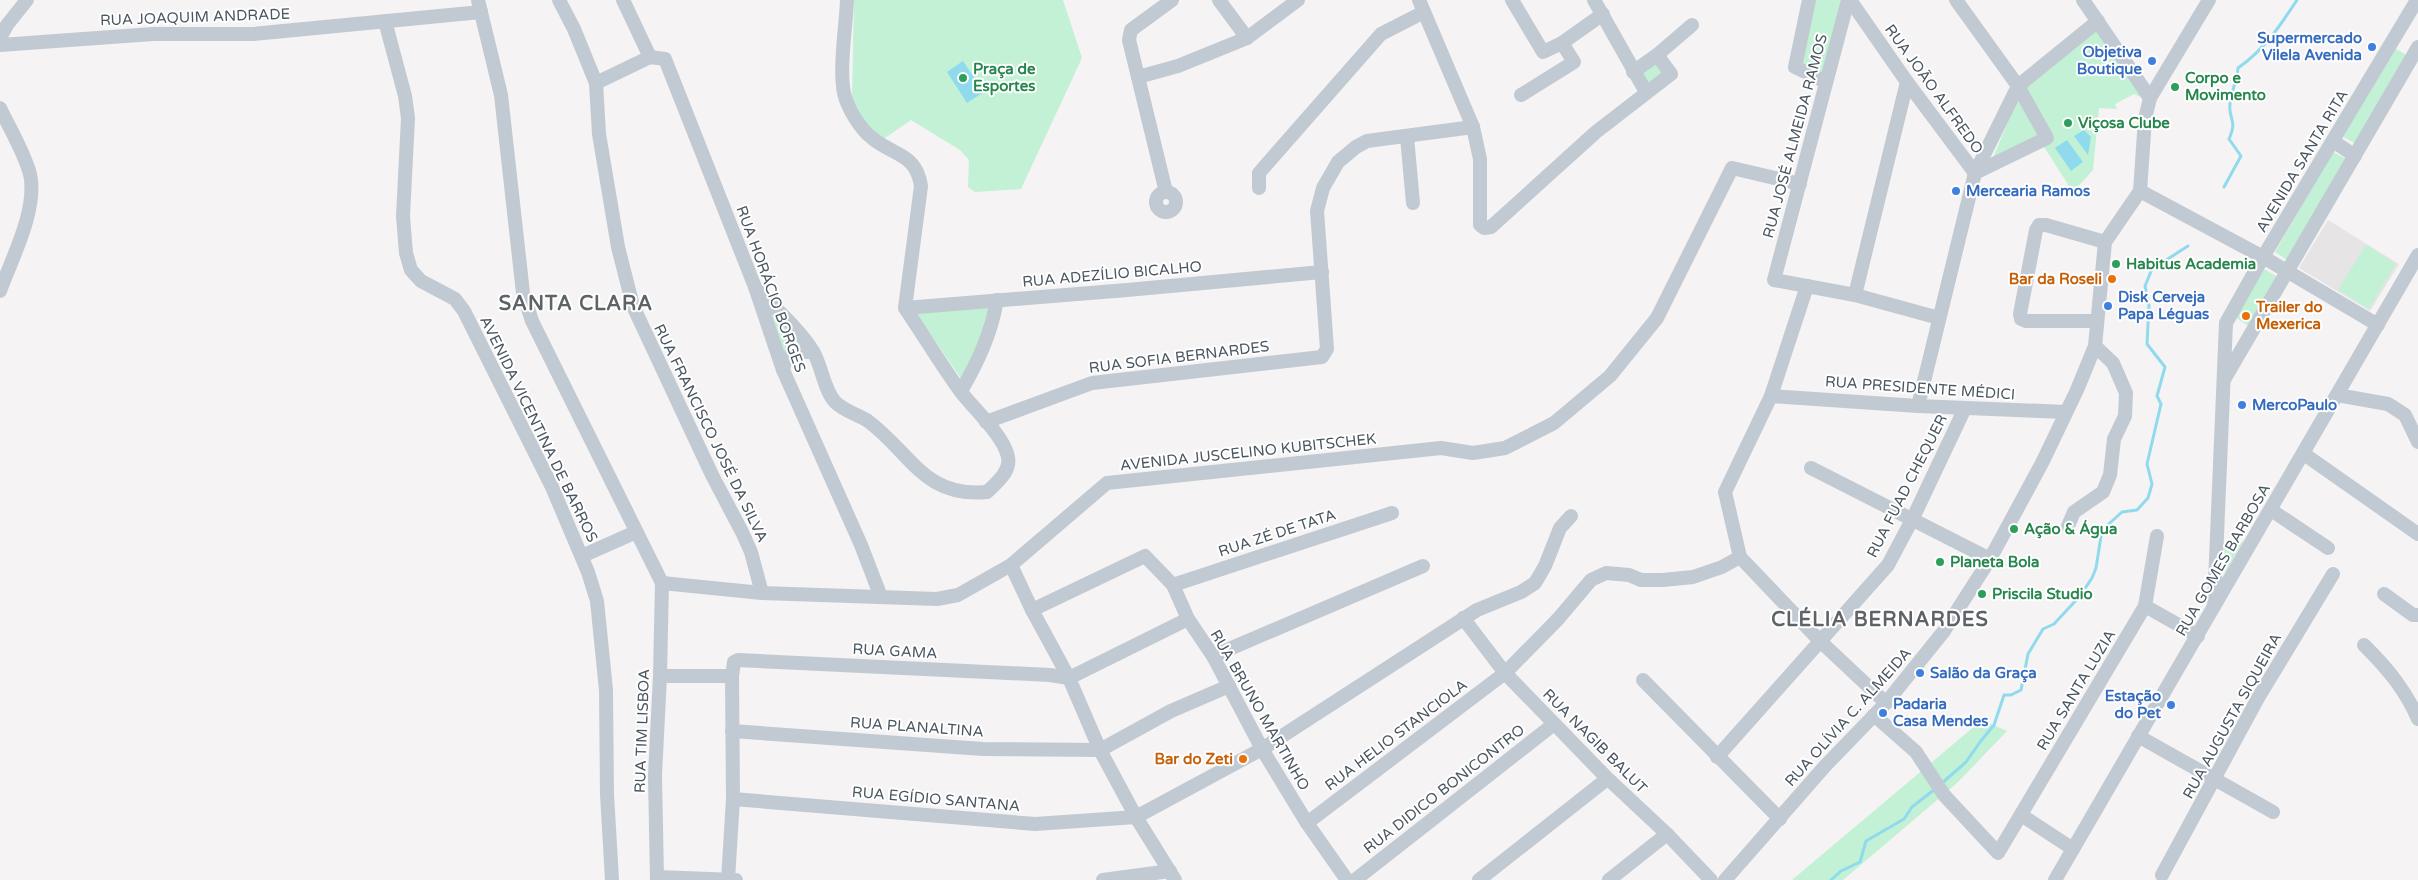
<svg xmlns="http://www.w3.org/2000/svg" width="2418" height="880" font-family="'Varela Round',sans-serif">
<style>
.education{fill:#e6e4e5}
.green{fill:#c3f1d5}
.water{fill:#90daee}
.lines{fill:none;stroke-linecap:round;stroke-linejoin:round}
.stream{stroke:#90daee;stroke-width:3}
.minor{stroke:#c1cad2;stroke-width:14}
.shop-dot{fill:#3f7fe0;stroke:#fff;stroke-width:2}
.leisure-dot{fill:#2e9e5b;stroke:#fff;stroke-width:2}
.food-dot{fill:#e8710a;stroke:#fff;stroke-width:2}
.labels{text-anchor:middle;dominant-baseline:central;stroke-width:4;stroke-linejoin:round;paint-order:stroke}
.street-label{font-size:15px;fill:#4a5661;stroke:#fff}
.shop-label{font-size:15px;font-weight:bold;fill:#366cbe;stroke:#fff;text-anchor:start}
.leisure-label{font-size:15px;font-weight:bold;fill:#27864d;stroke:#fff;text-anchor:start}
.food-label{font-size:15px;font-weight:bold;fill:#c56008;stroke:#fff;text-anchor:end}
.district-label{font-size:20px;font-weight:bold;letter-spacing:1px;fill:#5f6368;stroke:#fff}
</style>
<rect width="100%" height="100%" fill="#f5f3f3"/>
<!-- education -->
<path class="education" d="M2328,220L2399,264L2370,311L2299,268Z"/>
<!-- green -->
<g class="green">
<path d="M854,0H1063L1082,58L1021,189L975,192L968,187L969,160L960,150L911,120L882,140L872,135L852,98Z"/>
<path d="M1815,0H1841L1824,75L1800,65Z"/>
<path d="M2096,25L2147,100L2134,94L2115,104L2117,109L2099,108L2093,170L2073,192L2041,142L1990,165L2020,93Z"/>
<path d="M2393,47L2406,55L2356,144L2340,135Z"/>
<path d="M1657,58L1668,75L1647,89L1636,71Z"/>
<path d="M2333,152L2346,159L2287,260L2275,252Z"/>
<path d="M2366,245L2396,264L2369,309L2338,290Z"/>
<path d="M2264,269L2278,277L2249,326L2236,318Z"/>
<path d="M756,289L806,343L785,359Z"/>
<path d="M991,303L987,321L963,381L916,314Z"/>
<path d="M2225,541L2243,542L2225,573L2222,571Z"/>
<path d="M1982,720L2007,731L1957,783L1843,880H1792Z"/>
</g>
<!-- water -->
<g class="water">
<path d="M963,61L984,92L967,103L947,72Z"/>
<path d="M2084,130L2091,137L2088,155L2074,136Z"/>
<path d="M2067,140L2083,162L2071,171L2055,148Z"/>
</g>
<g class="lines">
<!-- stream -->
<g class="stream">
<path d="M2224,187L2241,156L2229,139C2238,119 2228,120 2230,104C2231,92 2237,81 2238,68C2264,50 2280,26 2297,0"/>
<path d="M1942,783L1966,762L1980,742L1994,725L2004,695H2011L2021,690L2028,654L2043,629L2054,624L2080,596L2092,578L2096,568L2102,530L2122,512L2137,510L2148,498L2152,484L2147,464L2161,404L2157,396L2165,367L2147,344L2149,306L2145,286L2152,269L2188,246"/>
<path d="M1831,880L1841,871L1860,862L1866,841L1904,819L1912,807L1935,789"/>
</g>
<!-- minor -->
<g class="minor">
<path d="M478,0L501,95L523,293L532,321L662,583L660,676L655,775L657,880"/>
<path d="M559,0L574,29L596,83L599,134L618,247L633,306L712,475L742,532L751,552L762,593"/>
<path d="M623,0L650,57"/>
<path d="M1219,0L1247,38"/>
<path d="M1419,0L1473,127L1480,159V225L1484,228L1491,227L1596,132L1671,74L1657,55"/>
<path d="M1512,0L1543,52L1562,43L1603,14"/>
<path d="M1594,0L1646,92"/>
<path d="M1809,0L1795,67L1826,82"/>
<path d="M1848,0L1774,280L1855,295L1939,318"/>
<path d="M1850,0L1907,82L1975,173"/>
<path d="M1956,0L2018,86L2047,138L1975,173"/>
<path d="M2083,0L2150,98"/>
<path d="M385,21L405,96L408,118L403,216L406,253L411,270L421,281L455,299L464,311L552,487L588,572L597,601L606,690L607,794L612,880"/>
<path d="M0,38L7,25L27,0"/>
<path d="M0,45L153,34H253L481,12"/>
<path d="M1633,72L1657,55L1692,25"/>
<path d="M1138,77L1178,66L1247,38L1298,0"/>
<path d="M596,83L650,57L665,59L755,287L783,370L861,545L881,597"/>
<path d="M1521,95L1574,62L1562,43"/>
<path d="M0,108C10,129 24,152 30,174C38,209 12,258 0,291"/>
<path d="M1407,137L1413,203"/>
<path d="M2333,141L2355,156"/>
<path d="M1259,188V173L1381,34L1424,12"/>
<path d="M2140,191L2263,257L2378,325"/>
<path d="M1166,192L1129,40L1131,30L1172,0"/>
<circle cx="1166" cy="202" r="10"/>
<path d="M755,287C773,307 801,330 814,353C822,368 824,389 835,402C844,411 857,414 868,421C911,453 924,498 987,492C996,483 1011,472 1008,457C1004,436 974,409 961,392C941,365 924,336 905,308L921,186C916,153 894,156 872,138C860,129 847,107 844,93C839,67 846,27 847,0"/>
<path d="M1855,295L1907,82"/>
<path d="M905,308L1127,290L1322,272"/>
<path d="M2097,321H2026L2021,319L2020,314L2036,230L2039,225H2046L2105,242"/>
<path d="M783,370L785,361L793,352H813"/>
<path d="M2225,378L2418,47"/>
<path d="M961,391C978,362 991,334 997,300"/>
<path d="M2337,395L2388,404L2405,415L2418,442"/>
<path d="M1771,396L1918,406L2066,412"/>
<path d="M1918,406L1975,173L2018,86L2098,21"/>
<path d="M986,422L1092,383L1322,357L1327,349L1317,211L1323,188L1338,162L1356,147L1367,141L1473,127"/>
<path d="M2304,454L2418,534"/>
<path d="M1811,468L1990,559"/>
<path d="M2271,510L2328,548"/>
<path d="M2068,526L2074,512L2103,492L2110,475L2114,439L2125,416L2126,393L2113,363L2095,346"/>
<path d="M582,556L636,532"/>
<path d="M1740,557L1820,641L1886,703"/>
<path d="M1011,565L1032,610L1069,678L1100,750L1136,817L1175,880"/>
<path d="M662,583L762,593L937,599L958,595L1011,565L1107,483L1441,448L1473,453L1505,448L1554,423L1610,376L1657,318L1732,168L1800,184"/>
<path d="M1173,585L1392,513"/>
<path d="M2384,594L2413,615H2418"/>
<path d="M2145,606L2198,636"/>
<path d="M2214,606L2226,323L2263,257L2417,0"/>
<path d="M1032,610L1145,556L1173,585L1188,619L1213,656L1262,749L1307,823L1347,880"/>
<path d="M1463,618L1505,673L1605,776L1667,834L1711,880"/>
<path d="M2364,645C2387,668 2405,689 2418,719"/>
<path d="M1213,656L1423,566"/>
<path d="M660,676H732"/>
<path d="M1643,680L1780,819"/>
<path d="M1874,715L1916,752L1944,795L1998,853L2145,606L2157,536"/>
<path d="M732,731L983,749L1100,750L1171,711L1229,686"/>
<path d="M2138,736L2273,812"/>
<path d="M1717,757L1888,565L1913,518L1965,408"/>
<path d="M733,799L1035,824L1136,817L1262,749L1477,610L1521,592L1535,583L1545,566L1560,528L1571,516"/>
<path d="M2021,815L2073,849"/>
<path d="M1307,823L1505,673L1558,619L1591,580L1606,573L1629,575L1641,580H1663L1693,577L1722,567L1740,557L1725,492L1771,396L1807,286"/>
<path d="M2162,875L2258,698L2333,574"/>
<path d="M657,877L736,880"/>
<path d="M728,880L733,799L732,676L734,662L738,660L1050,675L1069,678L1188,619"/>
<path d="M1103,880L1170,871"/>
<path d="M1355,880L1554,724"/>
<path d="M1479,880L1607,779"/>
<path d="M1609,880L1667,834"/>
<path d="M1725,880L1826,765L1886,703L1944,631L1990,559L2042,463L2077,390L2095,346L2105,242L2140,191L2145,119L2150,98L2209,0"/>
<path d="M2055,880L2418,255"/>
</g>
</g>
<!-- markers -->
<g class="shop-dot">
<circle cx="2372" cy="47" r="5"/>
<circle cx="2152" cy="61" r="5"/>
<circle cx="1956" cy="191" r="5"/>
<circle cx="2108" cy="306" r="5"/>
<circle cx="2242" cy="405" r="5"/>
<circle cx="1920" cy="673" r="5"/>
<circle cx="2171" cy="705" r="5"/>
<circle cx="1883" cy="713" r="5"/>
</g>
<g class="leisure-dot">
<circle cx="963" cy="78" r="5"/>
<circle cx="2175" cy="87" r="5"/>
<circle cx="2068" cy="123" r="5"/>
<circle cx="2116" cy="264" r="5"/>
<circle cx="2014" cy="529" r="5"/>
<circle cx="1940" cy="562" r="5"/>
<circle cx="1982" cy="594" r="5"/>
</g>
<g class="food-dot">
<circle cx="2112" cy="279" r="5"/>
<circle cx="2246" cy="316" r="5"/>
<circle cx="1243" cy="759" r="5"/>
</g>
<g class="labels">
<!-- street labels -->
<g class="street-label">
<text transform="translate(195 17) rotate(-2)">RUA JOAQUIM ANDRADE</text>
<text transform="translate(1934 89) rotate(54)">RUA JOÃO ALFREDO</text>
<text transform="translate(1795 136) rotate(-75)">RUA JOSÉ ALMEIDA RAMOS</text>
<text transform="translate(2302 161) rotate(-59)">AVENIDA SANTA RITA</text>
<text transform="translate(1112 274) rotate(-5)">RUA ADEZÍLIO BICALHO</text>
<text transform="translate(771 289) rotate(70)">RUA HORÁCIO BORGES</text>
<text transform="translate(1179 357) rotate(-7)">RUA SOFIA BERNARDES</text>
<text transform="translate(1920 388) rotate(4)">RUA PRESIDENTE MÉDICI</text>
<text transform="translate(539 429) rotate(64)">AVENIDA VICENTINA DE BARROS</text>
<text transform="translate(711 433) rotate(64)">RUA FRANCISCO JOSÉ DA SILVA</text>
<text transform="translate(1248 452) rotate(-6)">AVENIDA JUSCELINO KUBITSCHEK</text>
<text transform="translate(1907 486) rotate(-63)">RUA FUAD CHEQUER</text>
<text transform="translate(1277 533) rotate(-18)">RUA ZÉ DE TATA</text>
<text transform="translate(2223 560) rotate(-60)">RUA GOMES BARBOSA</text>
<text transform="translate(895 651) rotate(3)">RUA GAMA</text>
<text transform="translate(2076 690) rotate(-59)">RUA SANTA LUZIA</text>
<text transform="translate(1260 710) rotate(60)">RUA BRUNO MARTINHO</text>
<text transform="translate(2232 716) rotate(-61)">RUA AUGUSTA SIQUEIRA</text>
<text transform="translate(1848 717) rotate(-48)">RUA OLÍVIA C. ALMEIDA</text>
<text transform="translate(917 727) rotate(4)">RUA PLANALTINA</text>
<text transform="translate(642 731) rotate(-88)">RUA TIM LISBOA</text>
<text transform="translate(1396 735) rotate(-37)">RUA HELIO STANCIOLA</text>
<text transform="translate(1595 741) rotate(45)">RUA NAGIB BALUT</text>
<text transform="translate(1444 789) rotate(-38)">RUA DIDICO BONICONTRO</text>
<text transform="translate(936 799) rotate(5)">RUA EGÍDIO SANTANA</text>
</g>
<!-- shop labels -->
<g class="shop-label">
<text x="2362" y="38" text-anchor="end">Supermercado<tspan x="2362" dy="17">Vilela Avenida</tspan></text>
<text x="2142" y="52" text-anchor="end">Objetiva<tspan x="2142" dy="17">Boutique</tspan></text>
<text x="1966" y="191">Mercearia Ramos</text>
<text x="2118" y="297">Disk Cerveja<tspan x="2118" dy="17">Papa Léguas</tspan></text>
<text x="2252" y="405">MercoPaulo</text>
<text x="1930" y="673">Salão da Graça</text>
<text x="2161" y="696" text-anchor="end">Estação<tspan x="2161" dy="17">do Pet</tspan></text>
<text x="1893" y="704">Padaria<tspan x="1893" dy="17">Casa Mendes</tspan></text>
</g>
<!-- leisure labels -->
<g class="leisure-label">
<text x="973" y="69">Praça de<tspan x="973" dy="17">Esportes</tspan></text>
<text x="2185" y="78">Corpo e<tspan x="2185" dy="17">Movimento</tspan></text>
<text x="2078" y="123">Viçosa Clube</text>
<text x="2126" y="264">Habitus Academia</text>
<text x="2024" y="529">Ação &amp; Água</text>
<text x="1950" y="562">Planeta Bola</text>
<text x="1992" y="594">Priscila Studio</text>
</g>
<!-- food labels -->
<g class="food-label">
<text x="2102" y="279">Bar da Roseli</text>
<text x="2256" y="307" text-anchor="start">Trailer do<tspan x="2256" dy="17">Mexerica</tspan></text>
<text x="1233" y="759">Bar do Zeti</text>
</g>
<!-- district labels -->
<g class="district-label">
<text x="576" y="304">SANTA CLARA</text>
<text x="1880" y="620">CLÉLIA BERNARDES</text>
</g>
</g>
</svg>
